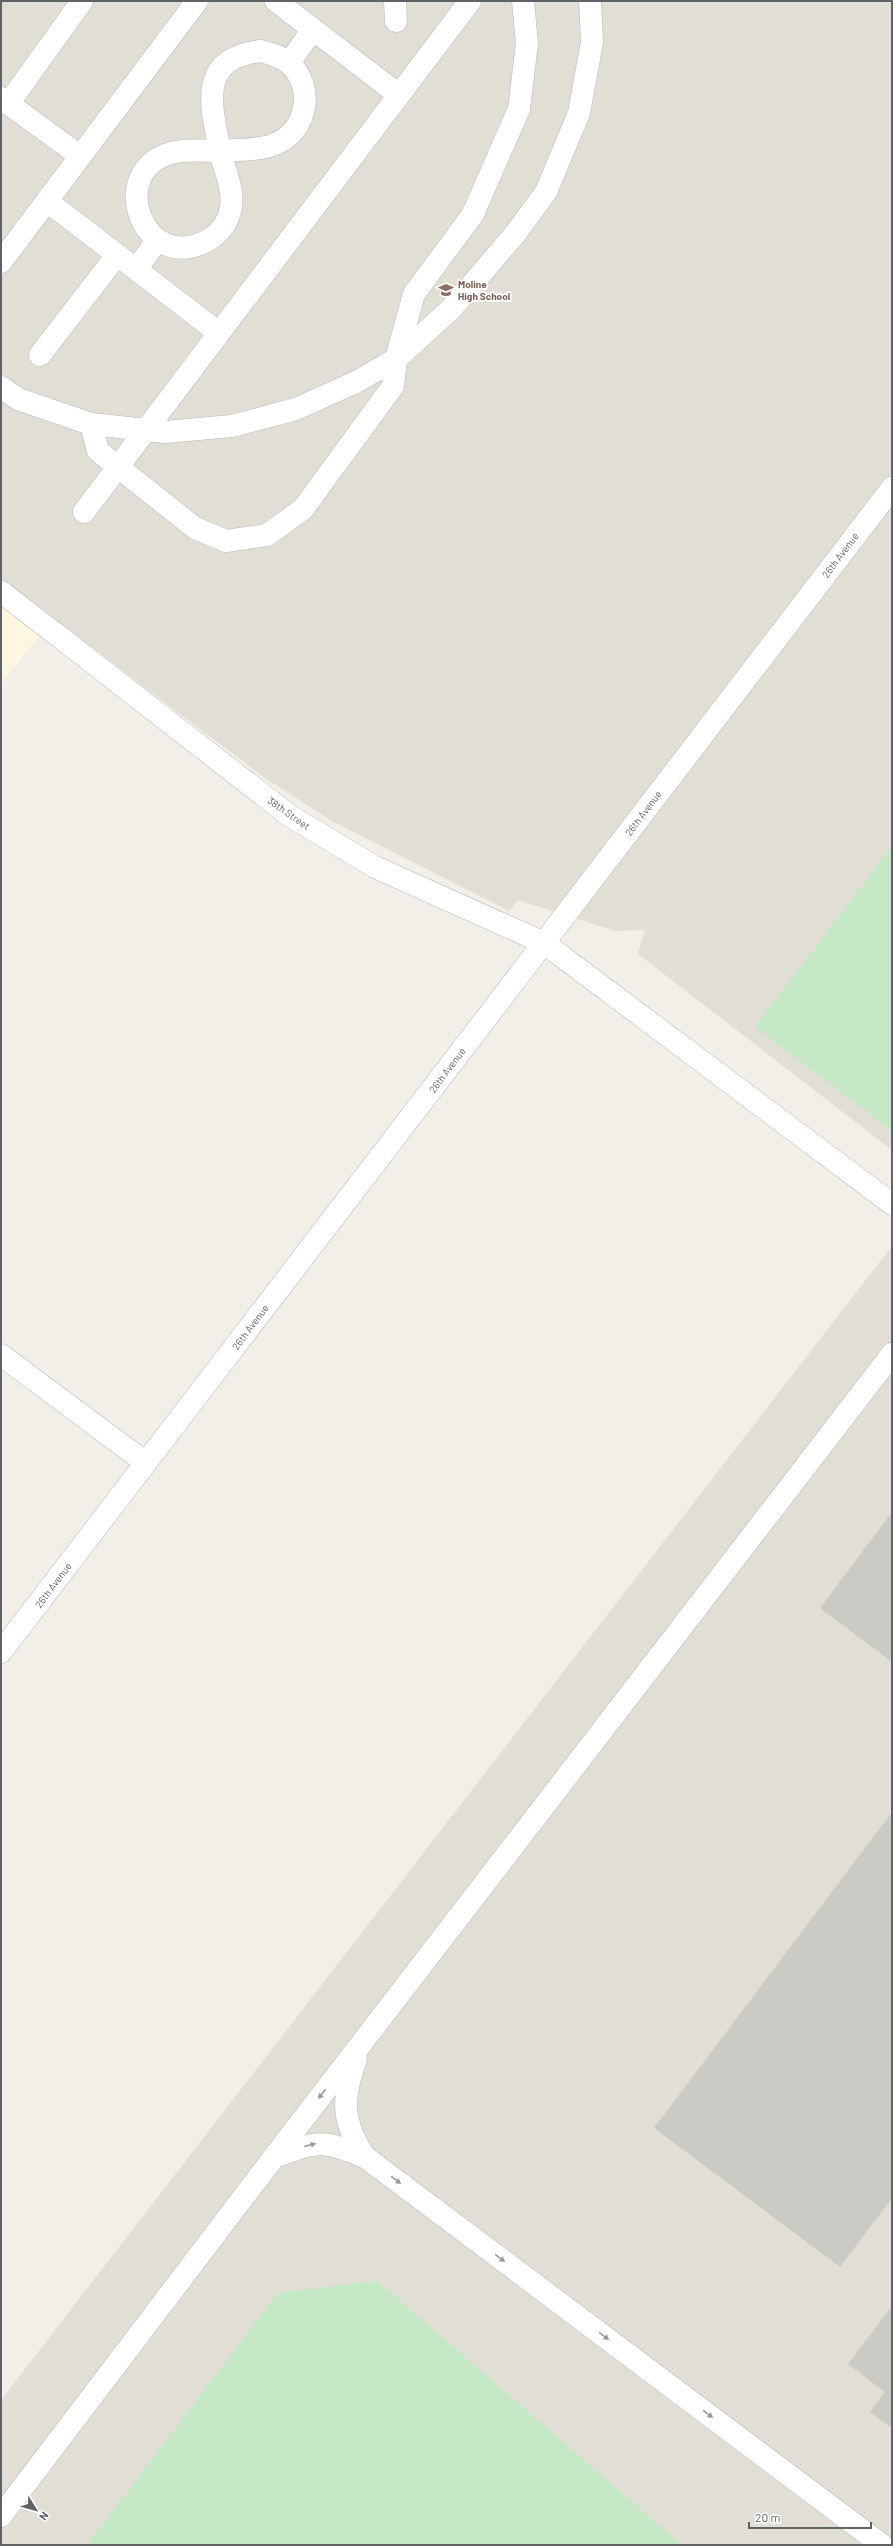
<svg xmlns="http://www.w3.org/2000/svg" width="893" height="2546" font-family="Barlow,sans-serif">
<style>
.commercial{fill:#fef7e0}
.education{fill:#e1ded6}
.green{fill:#c5e8c5}
.building{fill:#cccac5}
.lines{fill:none;stroke-linecap:round;stroke-linejoin:round}
.service-casing{stroke:#b5b8bc;stroke-width:23}
.minor-casing{stroke:#b5b8bc;stroke-width:23}
.tertiary-casing{stroke:#b5b8bc;stroke-width:23}
.service{stroke:#fff;stroke-width:22}
.minor{stroke:#fff;stroke-width:22}
.tertiary{stroke:#fff;stroke-width:22}
.oneway{fill:#979a9d}
.labels{text-anchor:middle;dominant-baseline:central;stroke-width:3.5;stroke-linejoin:round;paint-order:stroke}
.education-label{font-size:10px;font-weight:bold;fill:#785e54;stroke:#fff;text-anchor:start}
.street-label{font-size:10px;fill:#5f6368;stroke:#fff}
</style>
<rect width="100%" height="100%" fill="#f1efe8"/>
<!-- commercial -->
<path class="commercial" d="M1,579L53,618L1,684Z"/>
<!-- education -->
<g class="education">
<path d="M1,1H892V1150L638,954L645,930L615,931L518,900L509,911L332,821L265,778L1,579Z"/>
<path d="M892,1246V2545H1V2400Z"/>
</g>
<!-- green -->
<g class="green">
<path d="M892,846V1131L755,1027Z"/>
<path d="M377,2281L682,2545H87L278,2293Z"/>
</g>
<!-- building -->
<g class="building">
<path d="M892,1512V1662L820,1608Z"/>
<path d="M892,1812V2198L840,2267L654,2128Z"/>
<path d="M892,2306V2428L870,2412L885,2392L848,2364Z"/>
</g>
<g class="lines">
<!-- service casing -->
<g class="service-casing">
<g id="service">
<path d="M276,1L399,95"/>
<path d="M395,1L396,21"/>
<path d="M261,51C271,54 281,56 289,63C315,86 308,131 275,144C259,151 237,149 220,151C211,105 197,58 261,51Z"/>
<path d="M289,63L313,29"/>
<path d="M1,98L80,156"/>
<path d="M8,104L82,1"/>
<path d="M220,151C224,169 234,189 231,207C229,220 221,232 210,239C145,278 104,172 171,153C186,149 205,151 220,151Z"/>
<path d="M47,201L219,333"/>
<path d="M1,262L197,1"/>
<path d="M136,269L158,240"/>
<path d="M40,355L117,255"/>
<path d="M1,387L18,399L91,424L165,432L232,426L296,409L356,382L396,359L451,309L515,234L546,192L579,113L592,42L590,1"/>
<path d="M91,424L98,451L195,528L226,541L267,535L303,509L393,386L396,359L414,294L473,214L519,109L527,43L523,1"/>
<path d="M84,512L470,1"/>
<path d="M1,592L61,638"/>
<path d="M544,943L892,1204"/>
<path d="M1,1355L146,1463"/>
<path d="M356,2059C342,2098 341,2121 365,2157"/>
<path d="M274,2157C319,2141 320,2139 365,2157L882,2545"/>
<path d="M1,2516L274,2157L892,1354"/>
</g>
</g>
<!-- minor casing -->
<g class="minor-casing">
<path id="minor" d="M61,638L290,816L375,867L544,943"/>
</g>
<!-- tertiary casing -->
<g class="tertiary-casing">
<path id="tertiary" d="M1,1652L892,488"/>
</g>
<!-- service -->
<use href="#service" class="service"/>
<!-- minor -->
<use href="#minor" class="minor"/>
<!-- tertiary -->
<use href="#tertiary" class="tertiary"/>
</g>
<!-- one-way arrows -->
<defs><path id="oneway-solid" d="M-6-.8H1V-3.2L6.5 0L1 3.2V.8H-6Z"/></defs>
<g class="oneway">
<use href="#oneway-solid" transform="translate(322 2094) rotate(128)"/>
<use href="#oneway-solid" transform="translate(310 2145) rotate(-14)"/>
<use href="#oneway-solid" transform="translate(396 2180) rotate(37)"/>
<use href="#oneway-solid" transform="translate(500 2258) rotate(37)"/>
<use href="#oneway-solid" transform="translate(604 2336) rotate(37)"/>
<use href="#oneway-solid" transform="translate(708 2414) rotate(37)"/>
</g>
<!-- icons -->
<defs>
<g id="school-bare" transform="scale(1.2)"><path d="M0-5L7-2L0 1L-7-2ZM-4 1L0 2.5L4 1V4Q0 6-4 4Z" fill="#8d6e63" stroke="#fff" stroke-width="2.5" paint-order="stroke"/></g>
</defs>
<g fill-rule="evenodd">
<use href="#school-bare" x="446" y="290"/>
</g>
<g class="labels">
<!-- education labels -->
<g class="education-label">
<text x="458" y="284">Moline<tspan x="458" dy="12">High School</tspan></text>
</g>
<!-- street labels -->
<g class="street-label">
<text transform="translate(840 555) rotate(-53)">26th Avenue</text>
<text transform="translate(289 813) rotate(35)">38th Street</text>
<text transform="translate(643 813) rotate(-53)">26th Avenue</text>
<text transform="translate(447 1070) rotate(-53)">26th Avenue</text>
<text transform="translate(250 1327) rotate(-53)">26th Avenue</text>
<text transform="translate(53 1585) rotate(-53)">26th Avenue</text>
</g>
</g>
<!-- border -->
<rect width="893" height="2546" fill="none" stroke="#5f6368" stroke-width="4"/>
<!-- north arrow -->
<g transform="translate(36 2510) rotate(127)" stroke="#ffffff" stroke-width="3" paint-order="stroke">
<path d="M0-3L7 15L0 10L-7 15Z" fill="#5f6368"/>
<text y="-6" font-size="11" font-weight="bold" text-anchor="middle" fill="#5f6368">N</text>
</g>
<!-- scale -->
<path d="M749 2522v6h122v-6" fill="none" stroke="#5f6368" stroke-width="2"/>
<text x="755" y="2522" font-size="12" fill="#5f6368" stroke="#ffffff" stroke-width="3" paint-order="stroke">20 m</text>
</svg>
